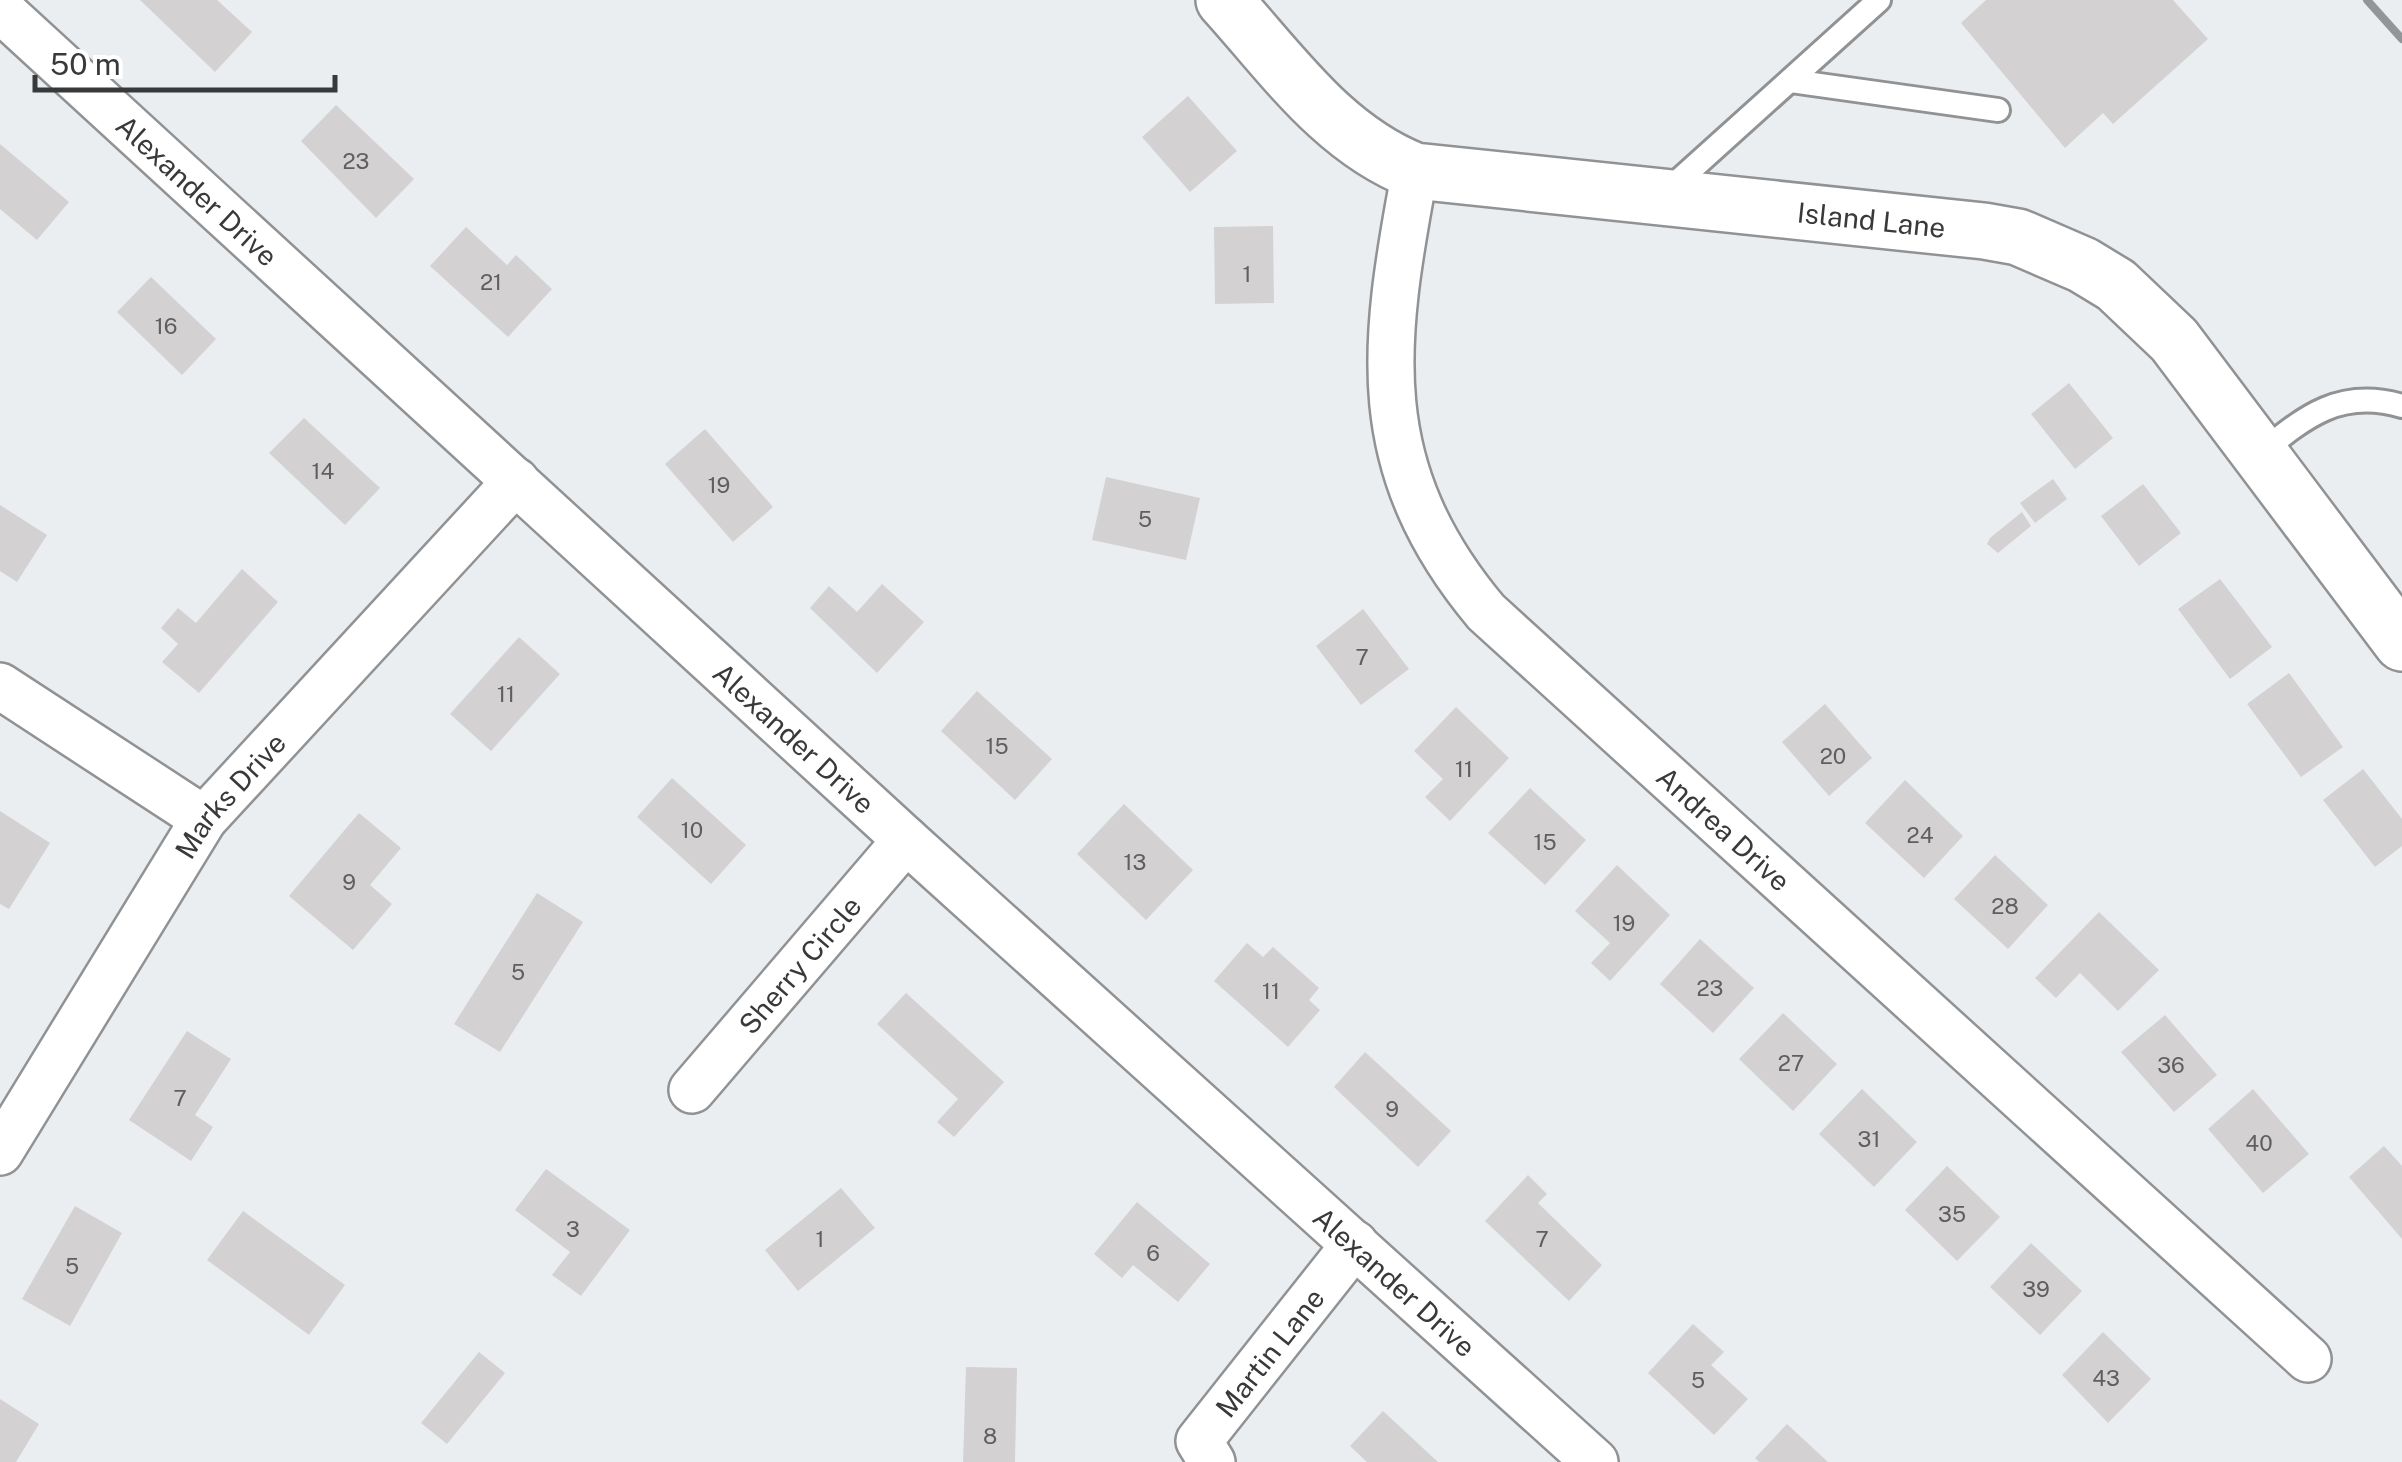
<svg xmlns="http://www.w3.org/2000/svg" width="2402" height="1462" font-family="'Public Sans',sans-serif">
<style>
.building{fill:#d4d1d2}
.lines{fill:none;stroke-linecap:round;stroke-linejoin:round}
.lane-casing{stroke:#909294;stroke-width:28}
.street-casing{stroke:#909294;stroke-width:50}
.secondary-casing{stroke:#909294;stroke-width:60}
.lane{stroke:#fff;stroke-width:22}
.street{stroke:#fff;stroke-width:45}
.secondary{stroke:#fff;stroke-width:55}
.rail{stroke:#939597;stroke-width:8}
.labels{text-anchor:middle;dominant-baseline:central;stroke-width:9;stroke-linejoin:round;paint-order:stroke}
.number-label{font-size:22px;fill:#5f5f60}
.street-label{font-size:28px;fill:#38393a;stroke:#fff}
</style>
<rect width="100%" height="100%" fill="#ebeef0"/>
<!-- building -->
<g class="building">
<path d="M140,0H217L252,32L215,72Z"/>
<path d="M1986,0H2173L2208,39L2113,124L2103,113L2065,148L1961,23Z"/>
<path d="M1188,96L1237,151L1190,192L1142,137Z"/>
<path d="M336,105L414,179L376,218L301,141Z"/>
<path d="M0,144L69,202L37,240L0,209Z"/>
<path d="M1273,226L1274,303L1215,304L1214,227Z"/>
<path d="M466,227L507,265L516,255L552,289L508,337L430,266Z"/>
<path d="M151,277L216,339L182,375L117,312Z"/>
<path d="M2069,383L2113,438L2075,469L2031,414Z"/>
<path d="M304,418L380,488L345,525L269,453Z"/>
<path d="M705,429L773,507L733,542L665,464Z"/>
<path d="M1106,477L1200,498L1186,560L1092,540Z"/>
<path d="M2053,479L2067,499L2035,523L2020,503Z"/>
<path d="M2143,484L2181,533L2139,566L2101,516Z"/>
<path d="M0,505L47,535L17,582L0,571Z"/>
<path d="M2022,512L2031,526L1998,553L1987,544L1990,538Z"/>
<path d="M242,569L278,602L199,693L162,662L178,644L161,628L178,608L196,623Z"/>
<path d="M2220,579L2272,647L2230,679L2178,609Z"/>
<path d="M882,584L924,622L877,673L810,608L829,586L857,612Z"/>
<path d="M1363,609L1409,669L1361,705L1316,646Z"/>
<path d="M519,637L560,674L491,751L450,714Z"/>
<path d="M2289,673L2343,747L2301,777L2247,704Z"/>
<path d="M977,691L1052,759L1015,800L941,731Z"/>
<path d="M1825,704L1872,758L1829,796L1782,742Z"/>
<path d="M1456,707L1509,758L1450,821L1425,797L1443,779L1414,751Z"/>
<path d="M2363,769L2402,819V846L2375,867L2323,800Z"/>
<path d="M672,778L746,845L711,884L637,817Z"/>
<path d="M1905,780L1963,836L1924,878L1865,823Z"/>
<path d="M1530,788L1586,840L1545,885L1488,833Z"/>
<path d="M1124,804L1193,870L1146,920L1077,854Z"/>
<path d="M0,811L50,843L9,909L0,904Z"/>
<path d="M359,813L401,848L370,885L392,904L353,950L289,896Z"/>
<path d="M1995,855L2048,905L2008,949L1954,899Z"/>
<path d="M1617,865L1670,915L1610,981L1591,963L1610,943L1575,911Z"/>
<path d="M537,893L583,922L500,1052L454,1024Z"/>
<path d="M2099,912L2159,970L2118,1011L2080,973L2056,998L2035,978Z"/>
<path d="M1700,939L1754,988L1713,1033L1660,984Z"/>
<path d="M1247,943L1263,957L1273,947L1319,988L1309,1000L1320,1010L1288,1047L1214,981Z"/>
<path d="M906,993L1004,1082L954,1137L937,1122L958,1099L877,1024Z"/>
<path d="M1783,1013L1837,1064L1793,1111L1739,1059Z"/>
<path d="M2165,1015L2217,1075L2174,1112L2121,1052Z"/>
<path d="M187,1031L231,1059L195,1115L213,1127L191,1161L129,1120Z"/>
<path d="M1365,1052L1451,1131L1418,1167L1334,1087Z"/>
<path d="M1862,1089L1917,1142L1874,1187L1819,1134Z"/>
<path d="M2253,1089L2309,1154L2263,1193L2208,1129Z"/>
<path d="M2384,1146L2402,1166V1239L2349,1177Z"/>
<path d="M1947,1166L2000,1217L1957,1261L1905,1210Z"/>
<path d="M546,1169L630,1230L581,1296L552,1275L570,1252L515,1210Z"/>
<path d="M1528,1175L1547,1194L1538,1203L1602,1265L1569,1301L1485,1221Z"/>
<path d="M841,1188L875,1228L798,1291L765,1250Z"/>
<path d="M1137,1202L1210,1264L1178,1302L1133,1265L1122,1278L1094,1254Z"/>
<path d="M75,1206L122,1233L70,1326L22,1299Z"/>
<path d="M243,1211L345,1285L309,1335L207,1260Z"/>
<path d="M2031,1243L2082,1291L2040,1335L1990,1287Z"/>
<path d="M1693,1324L1724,1352L1711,1365L1748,1399L1714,1435L1648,1373Z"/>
<path d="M2103,1332L2151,1379L2108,1423L2062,1375Z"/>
<path d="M479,1352L505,1373L447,1444L421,1423Z"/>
<path d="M966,1367L1017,1368L1015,1462H963Z"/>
<path d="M0,1399L39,1424L16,1462H0Z"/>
<path d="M1383,1411L1438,1462H1367L1350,1446Z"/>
<path d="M1787,1424L1828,1462H1759L1755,1458Z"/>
</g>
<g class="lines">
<!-- lane casing -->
<g class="lane-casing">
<g id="lane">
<path d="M1791,81L1998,110"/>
<path d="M1666,192L1879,0"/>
<path d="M2260,454C2305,416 2341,388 2402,406"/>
</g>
</g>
<!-- street casing -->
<g class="street-casing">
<g id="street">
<path id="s1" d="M0,9L906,840L1595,1462"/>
<path id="s2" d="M1415,171C1382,346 1365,467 1486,612L2308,1359"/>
<path d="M0,686L204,819"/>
<path id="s3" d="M692,1090L906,840"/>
<path id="s4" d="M0,1152L204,819L516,481"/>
<path id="s5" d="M1212,1462L1199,1441L1355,1244"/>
</g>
</g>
<!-- secondary casing -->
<g class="secondary-casing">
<g id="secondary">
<path id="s6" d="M1224,0C1282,64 1333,139 1415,171L1984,231L2018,237L2083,265L2116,285L2174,340L2402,643"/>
</g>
</g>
<!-- lane -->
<use href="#lane" class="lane"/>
<!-- street -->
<use href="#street" class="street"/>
<!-- secondary -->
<use href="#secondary" class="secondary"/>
<!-- rail -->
<path class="rail" d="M2367,0L2402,39"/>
</g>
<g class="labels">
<!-- number labels -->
<g class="number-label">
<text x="356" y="161">23</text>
<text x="1247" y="274">1</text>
<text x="491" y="282">21</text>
<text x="166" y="326">16</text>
<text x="323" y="471">14</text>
<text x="719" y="485">19</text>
<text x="1145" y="519">5</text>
<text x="1362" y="657">7</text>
<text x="506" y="694">11</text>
<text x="997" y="746">15</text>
<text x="1833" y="756">20</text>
<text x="1464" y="769">11</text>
<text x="692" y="830">10</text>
<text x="1920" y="835">24</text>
<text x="1545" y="842">15</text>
<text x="1135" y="862">13</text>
<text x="349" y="882">9</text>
<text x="2005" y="906">28</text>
<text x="1624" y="923">19</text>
<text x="518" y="972">5</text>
<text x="1710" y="988">23</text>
<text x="1271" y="991">11</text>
<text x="1791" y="1063">27</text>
<text x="2171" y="1065">36</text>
<text x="180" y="1098">7</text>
<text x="1392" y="1109">9</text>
<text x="1869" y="1139">31</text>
<text x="2259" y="1143">40</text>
<text x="1952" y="1214">35</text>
<text x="573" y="1229">3</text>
<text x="820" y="1239">1</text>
<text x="1542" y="1239">7</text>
<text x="1153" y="1253">6</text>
<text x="72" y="1266">5</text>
<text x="2036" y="1289">39</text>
<text x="2106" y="1378">43</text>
<text x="1698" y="1380">5</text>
<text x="990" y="1436">8</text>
</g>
<!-- street labels -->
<g class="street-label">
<text stroke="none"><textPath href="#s1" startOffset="268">Alexander Drive</textPath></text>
<text stroke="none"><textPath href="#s6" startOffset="718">Island Lane</textPath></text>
<text stroke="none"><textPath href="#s1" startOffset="1078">Alexander Drive</textPath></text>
<text stroke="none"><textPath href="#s4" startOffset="425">Marks Drive</textPath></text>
<text stroke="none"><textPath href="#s2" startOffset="788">Andrea Drive</textPath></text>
<text stroke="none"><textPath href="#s3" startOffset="165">Sherry Circle</textPath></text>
<text stroke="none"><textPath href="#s1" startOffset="1888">Alexander Drive</textPath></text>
<text stroke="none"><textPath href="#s5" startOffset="138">Martin Lane</textPath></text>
</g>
</g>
<!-- scale -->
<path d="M35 75v15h300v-15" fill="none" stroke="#38393a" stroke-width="5"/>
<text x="50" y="75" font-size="30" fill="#38393a" stroke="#ffffff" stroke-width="8" paint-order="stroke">50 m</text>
</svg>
